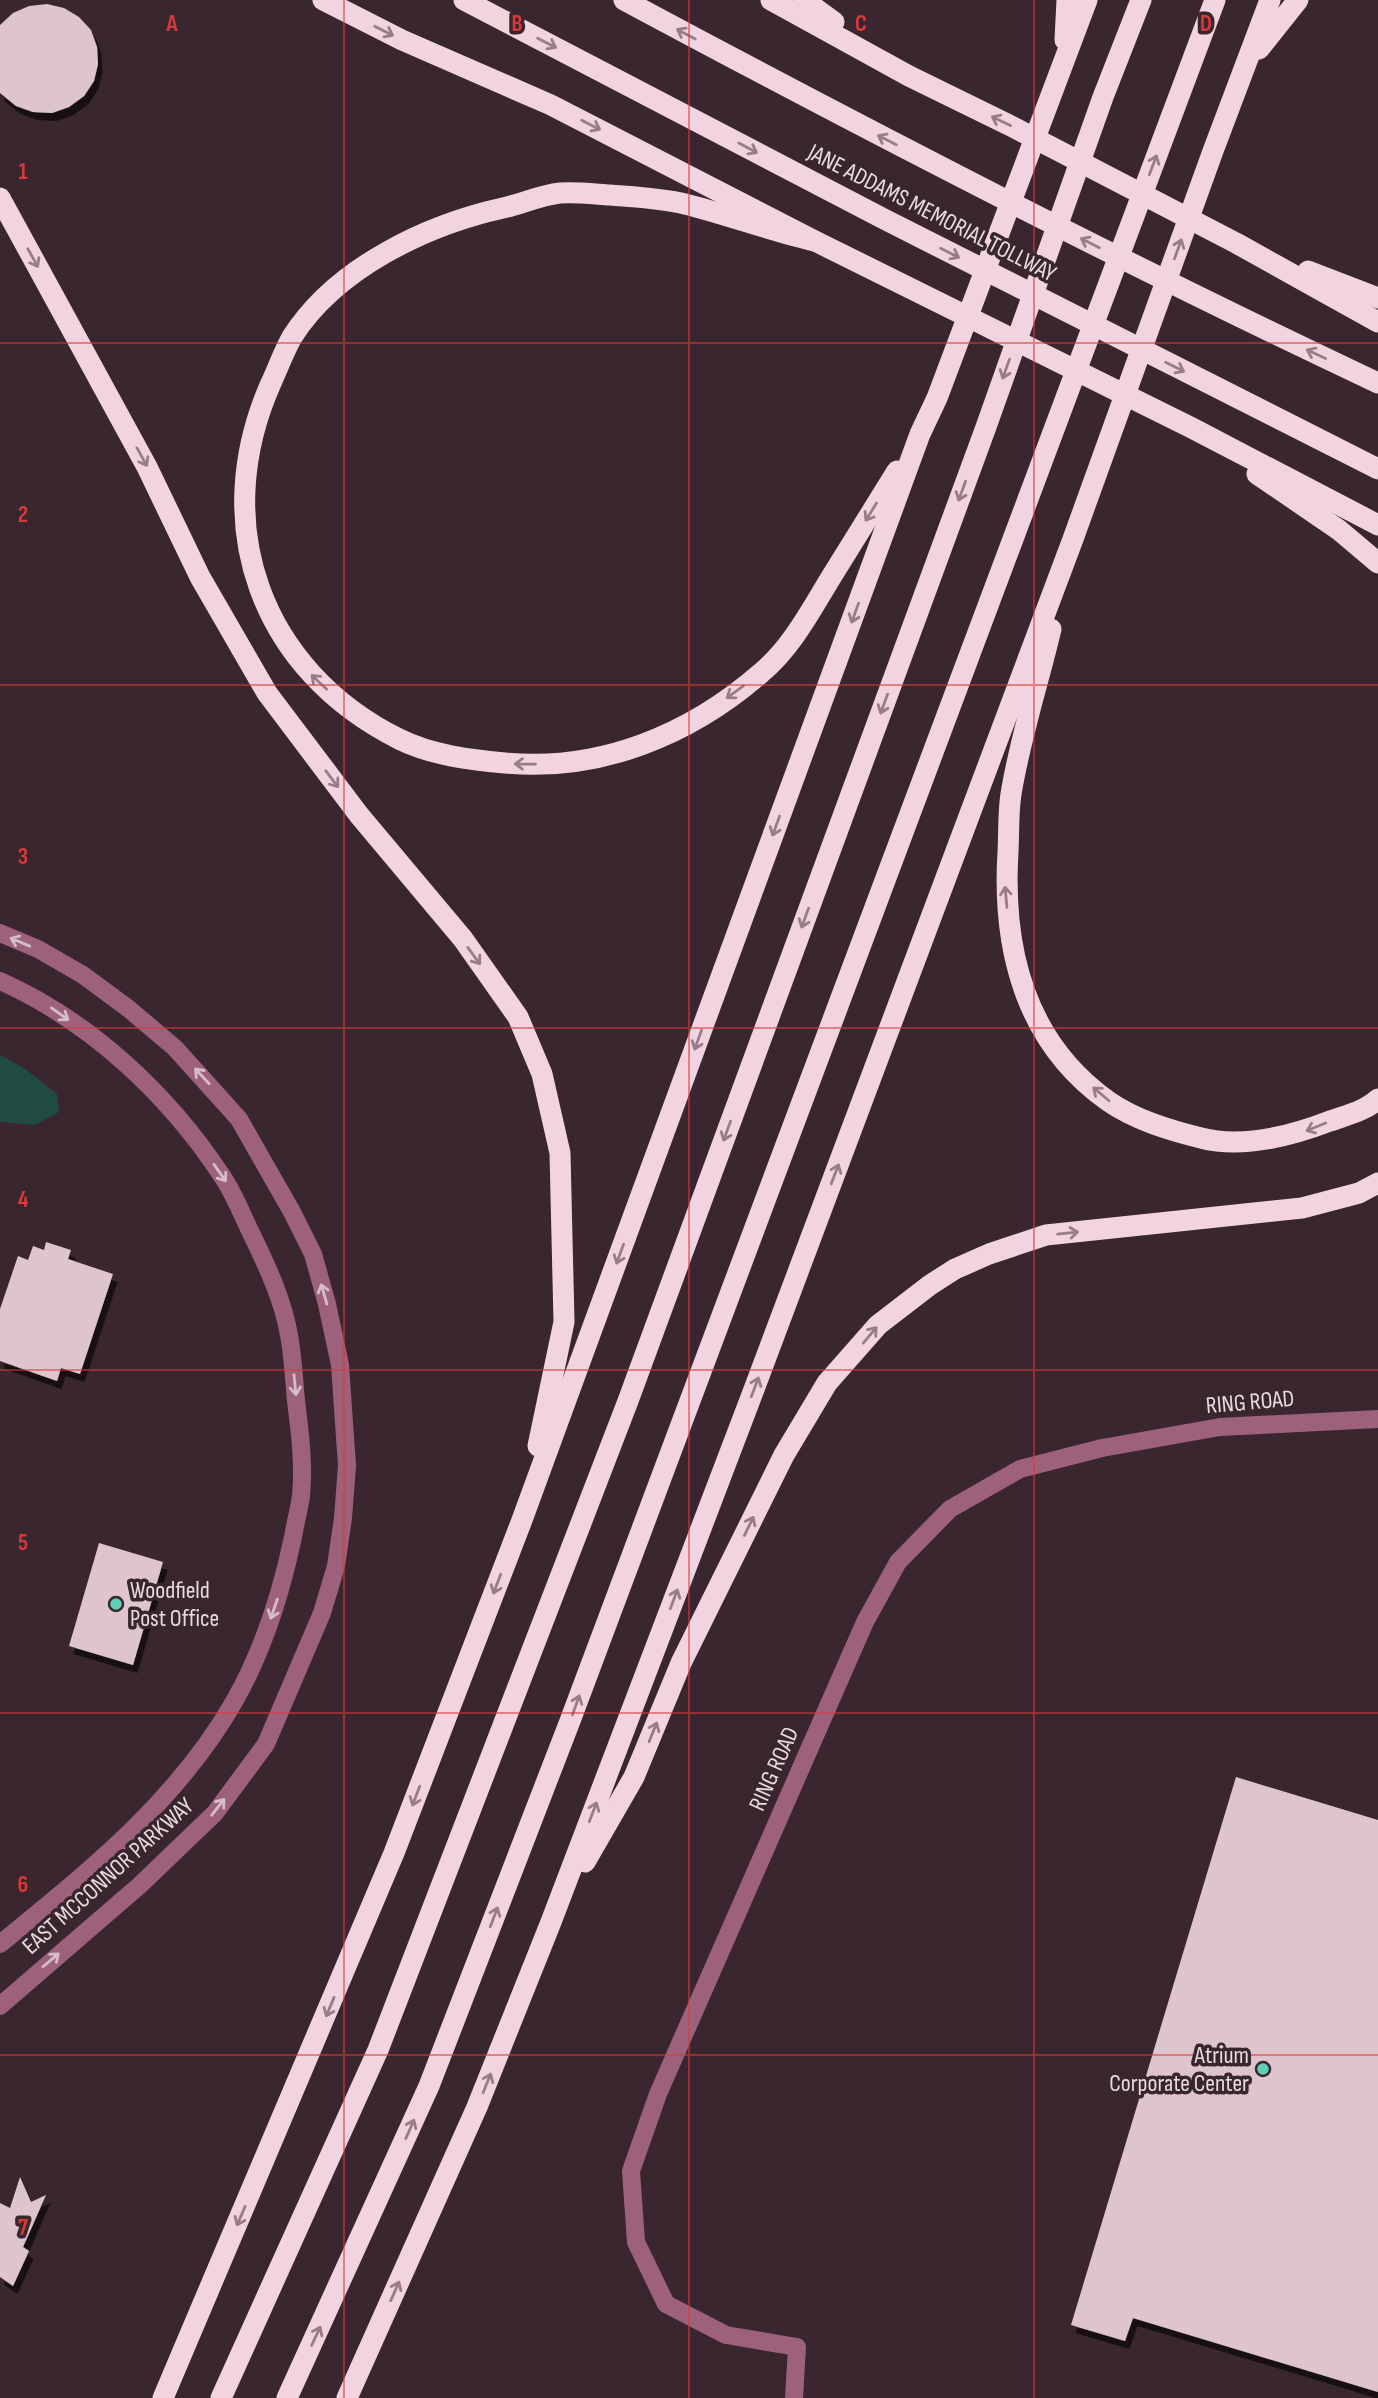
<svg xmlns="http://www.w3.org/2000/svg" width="1378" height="2398" font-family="'Sofia Sans Condensed',sans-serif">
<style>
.water{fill:#204b42}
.building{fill:#ddc4cd;filter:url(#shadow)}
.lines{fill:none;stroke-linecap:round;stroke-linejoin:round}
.minor{stroke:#9d617b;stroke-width:18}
.highway{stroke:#f2d4e0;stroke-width:21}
.oneway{stroke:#967d87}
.oneway2{stroke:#d6bdc8}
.grid{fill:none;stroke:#d83a3a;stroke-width:2;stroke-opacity:0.55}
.poi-dot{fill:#5eceb7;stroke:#39262e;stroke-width:2.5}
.labels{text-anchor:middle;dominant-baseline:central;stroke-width:7;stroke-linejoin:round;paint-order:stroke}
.street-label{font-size:24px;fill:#e9dce1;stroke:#39262e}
.poi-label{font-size:24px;fill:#e9dce1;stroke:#39262e;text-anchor:start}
.grid-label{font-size:23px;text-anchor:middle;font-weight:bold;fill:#d83a3a;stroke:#39262e;stroke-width:7;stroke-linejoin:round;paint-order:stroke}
</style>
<defs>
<filter id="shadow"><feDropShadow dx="4.5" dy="8" stdDeviation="0" flood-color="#0009"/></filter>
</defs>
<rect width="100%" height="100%" fill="#39262e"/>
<!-- water -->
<path class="water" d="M0,1055L24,1068L57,1094L59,1112L35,1125L0,1122Z"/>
<!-- building -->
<g class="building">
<path d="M47,4L64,8L79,17L91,30L97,47L98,64L94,81L84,96L69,107L52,113L33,112L16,106L0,93V25L13,13L29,6Z"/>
<path d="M46,1242L71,1250L68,1259L113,1274L80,1374L61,1368L57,1381L0,1361V1309L18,1256L28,1260L33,1246L44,1250Z"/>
<path d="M99,1543L163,1562L133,1665L69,1646Z"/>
<path d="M1236,1777L1378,1820V2392L1133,2318L1125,2341L1071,2325Z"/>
<path d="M20,2177L31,2202L46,2195L23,2247L29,2251L13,2286L0,2277V2203L10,2208Z"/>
</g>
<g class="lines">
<!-- minor -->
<g class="minor">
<path d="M0,933L38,949L83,975L129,1009L175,1048L239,1119L292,1212L313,1254L327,1304L340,1365L347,1466L343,1518L336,1566L322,1613L266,1744L215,1813L140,1885L0,2006"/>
<path d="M0,981C90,1021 168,1094 222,1176C234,1193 242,1215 252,1235C267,1266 283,1300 289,1335C293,1357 294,1379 296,1401C300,1432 304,1464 301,1496C299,1510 295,1524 293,1537C281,1594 264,1649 235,1700C178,1801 88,1872 0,1944"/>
<path d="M794,2398L797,2347L726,2335L666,2304L636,2242L631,2171L658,2094L865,1622L898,1562L950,1509L1020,1469L1102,1448L1220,1427L1378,1419"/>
</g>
<!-- highway -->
<g class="highway">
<path d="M323,0L402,40L551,105L815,241L1192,428L1378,525"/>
<path d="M464,0L884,219L1378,469"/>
<path d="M624,0C872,133 1123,263 1378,383"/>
<path d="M771,0L909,76L1009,125L1236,243L1378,322"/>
<path d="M804,0L834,22"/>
<path d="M1065,40L1067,0"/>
<path d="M1259,49L1298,0"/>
<path d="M0,198L147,467L200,577L267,693L359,815L463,939L518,1017L542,1074L560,1153L564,1322L538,1446"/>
<path d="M815,241C771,231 729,215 685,204C661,198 635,197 610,195C594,194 576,192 560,193C541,195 521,204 503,208C426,225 336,268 292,337C284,351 278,368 271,383C208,525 261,670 399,739C431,755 470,760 505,763C600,772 690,735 761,673C791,648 810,612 830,579C852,543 875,507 897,471"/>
<path d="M1308,271L1378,298"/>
<path d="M1257,474L1339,530L1378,563"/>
<path d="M1051,629C1038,684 1020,738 1011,794C1008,813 1009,833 1008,852C1002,949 1025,1042 1108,1101C1135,1120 1169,1130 1201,1138C1243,1149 1291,1136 1330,1121C1347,1115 1365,1111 1378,1099"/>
<path d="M585,1862L634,1777L681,1663L784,1455L827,1383L878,1325L930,1285L955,1269L989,1254L1046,1235L1302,1208L1359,1193L1378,1183"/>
<path d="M163,2398L394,1853L522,1520L920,434L937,398L1087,0"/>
<path d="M221,2398L378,2050L628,1401L986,427L1103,97L1141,0"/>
<path d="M287,2398L429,2086L570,1721L1215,0"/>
<path d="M347,2398L477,2107L551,1922L753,1392L1073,539L1213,151L1270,0"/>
</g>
</g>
<!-- one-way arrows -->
<defs><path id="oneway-shaft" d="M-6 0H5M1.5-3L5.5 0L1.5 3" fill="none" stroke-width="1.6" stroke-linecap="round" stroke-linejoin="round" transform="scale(1.75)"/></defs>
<g class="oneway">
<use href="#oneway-shaft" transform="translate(384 31) rotate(27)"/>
<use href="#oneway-shaft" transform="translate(686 34) rotate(-152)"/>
<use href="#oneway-shaft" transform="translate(547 43) rotate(27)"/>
<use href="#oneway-shaft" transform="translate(1001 121) rotate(-154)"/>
<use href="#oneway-shaft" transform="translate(591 125) rotate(27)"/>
<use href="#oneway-shaft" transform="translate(887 140) rotate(-153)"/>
<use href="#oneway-shaft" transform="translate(748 148) rotate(28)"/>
<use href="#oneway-shaft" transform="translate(1153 165) rotate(-69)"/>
<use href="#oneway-shaft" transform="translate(1090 243) rotate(-153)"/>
<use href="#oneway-shaft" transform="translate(1178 249) rotate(-70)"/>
<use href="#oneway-shaft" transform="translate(950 253) rotate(27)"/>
<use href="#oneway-shaft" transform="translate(33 258) rotate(61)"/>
<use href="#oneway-shaft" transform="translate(1316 354) rotate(-155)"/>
<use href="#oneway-shaft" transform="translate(1175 367) rotate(27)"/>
<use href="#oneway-shaft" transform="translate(1006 369) rotate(110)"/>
<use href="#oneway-shaft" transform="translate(142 457) rotate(61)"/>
<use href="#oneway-shaft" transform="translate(962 491) rotate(110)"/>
<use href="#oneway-shaft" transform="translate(871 512) rotate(122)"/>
<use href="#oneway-shaft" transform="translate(855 613) rotate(110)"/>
<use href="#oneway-shaft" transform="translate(319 682) rotate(-137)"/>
<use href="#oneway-shaft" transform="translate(735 692) rotate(144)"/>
<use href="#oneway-shaft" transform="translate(884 704) rotate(110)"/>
<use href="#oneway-shaft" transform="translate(525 764) rotate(-179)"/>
<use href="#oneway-shaft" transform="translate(332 779) rotate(53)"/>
<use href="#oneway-shaft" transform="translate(776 826) rotate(110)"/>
<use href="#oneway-shaft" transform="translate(1006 897) rotate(-95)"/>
<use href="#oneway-shaft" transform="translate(805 918) rotate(110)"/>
<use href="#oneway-shaft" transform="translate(474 956) rotate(54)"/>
<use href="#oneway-shaft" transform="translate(698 1040) rotate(110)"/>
<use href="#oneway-shaft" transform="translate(1101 1094) rotate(-140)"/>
<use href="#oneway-shaft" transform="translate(1316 1127) rotate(158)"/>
<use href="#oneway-shaft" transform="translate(727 1131) rotate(110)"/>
<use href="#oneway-shaft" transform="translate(835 1174) rotate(-69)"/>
<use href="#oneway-shaft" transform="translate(1068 1233) rotate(-6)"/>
<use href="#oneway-shaft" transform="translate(620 1254) rotate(110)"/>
<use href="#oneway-shaft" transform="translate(870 1335) rotate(-50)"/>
<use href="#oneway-shaft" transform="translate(755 1387) rotate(-69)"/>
<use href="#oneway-shaft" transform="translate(749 1526) rotate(-64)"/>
<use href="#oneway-shaft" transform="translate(497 1584) rotate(111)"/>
<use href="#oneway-shaft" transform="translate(674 1599) rotate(-69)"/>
<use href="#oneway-shaft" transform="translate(576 1705) rotate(-70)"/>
<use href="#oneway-shaft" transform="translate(653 1732) rotate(-68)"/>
<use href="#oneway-shaft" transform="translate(416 1796) rotate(111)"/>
<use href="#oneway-shaft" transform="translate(593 1812) rotate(-69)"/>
<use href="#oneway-shaft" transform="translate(494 1917) rotate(-69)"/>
<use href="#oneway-shaft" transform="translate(330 2007) rotate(113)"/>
<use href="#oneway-shaft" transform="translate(487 2083) rotate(-68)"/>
<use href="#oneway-shaft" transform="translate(410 2129) rotate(-66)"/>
<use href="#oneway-shaft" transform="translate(241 2216) rotate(113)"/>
<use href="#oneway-shaft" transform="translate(395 2291) rotate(-66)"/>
<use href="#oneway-shaft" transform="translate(316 2336) rotate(-65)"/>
</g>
<g class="oneway2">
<use href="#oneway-shaft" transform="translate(20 942) rotate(-157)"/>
<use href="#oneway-shaft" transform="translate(60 1014) rotate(35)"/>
<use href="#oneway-shaft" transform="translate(202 1076) rotate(-133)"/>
<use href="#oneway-shaft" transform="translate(220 1173) rotate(55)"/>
<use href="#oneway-shaft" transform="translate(324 1294) rotate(-106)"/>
<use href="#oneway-shaft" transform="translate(295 1385) rotate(84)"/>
<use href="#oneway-shaft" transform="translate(274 1609) rotate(109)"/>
<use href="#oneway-shaft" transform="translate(218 1807) rotate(-52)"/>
<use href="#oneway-shaft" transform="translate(51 1960) rotate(-40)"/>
</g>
<!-- grid -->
<path class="grid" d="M344,0V2398M689,0V2398M1034,0V2398M0,343H1378M0,685H1378M0,1028H1378M0,1370H1378M0,1713H1378M0,2055H1378"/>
<!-- markers -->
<g class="poi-dot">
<circle cx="116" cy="1604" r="7"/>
<circle cx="1263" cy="2069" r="7"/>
</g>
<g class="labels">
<!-- street labels -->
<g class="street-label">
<text transform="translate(932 213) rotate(27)">JANE ADDAMS MEMORIAL TOLLWAY</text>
<text transform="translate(1250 1402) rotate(-5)">RING ROAD</text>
<text transform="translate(774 1769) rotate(-66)">RING ROAD</text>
<text transform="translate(108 1876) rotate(-42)">EAST MCCONNOR PARKWAY</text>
</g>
<!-- poi labels -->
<g class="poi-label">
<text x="130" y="1590">Woodfield<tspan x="130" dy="28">Post Office</tspan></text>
<text x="1249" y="2055" text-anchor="end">Atrium<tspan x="1249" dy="28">Corporate Center</tspan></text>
</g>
</g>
<g class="grid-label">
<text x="172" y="31">A</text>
<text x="517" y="31">B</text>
<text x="861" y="31">C</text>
<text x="1206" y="31">D</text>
<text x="23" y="179">1</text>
<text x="23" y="522">2</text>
<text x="23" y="864">3</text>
<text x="23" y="1207">4</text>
<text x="23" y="1550">5</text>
<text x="23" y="1892">6</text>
<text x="23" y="2235">7</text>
</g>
</svg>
